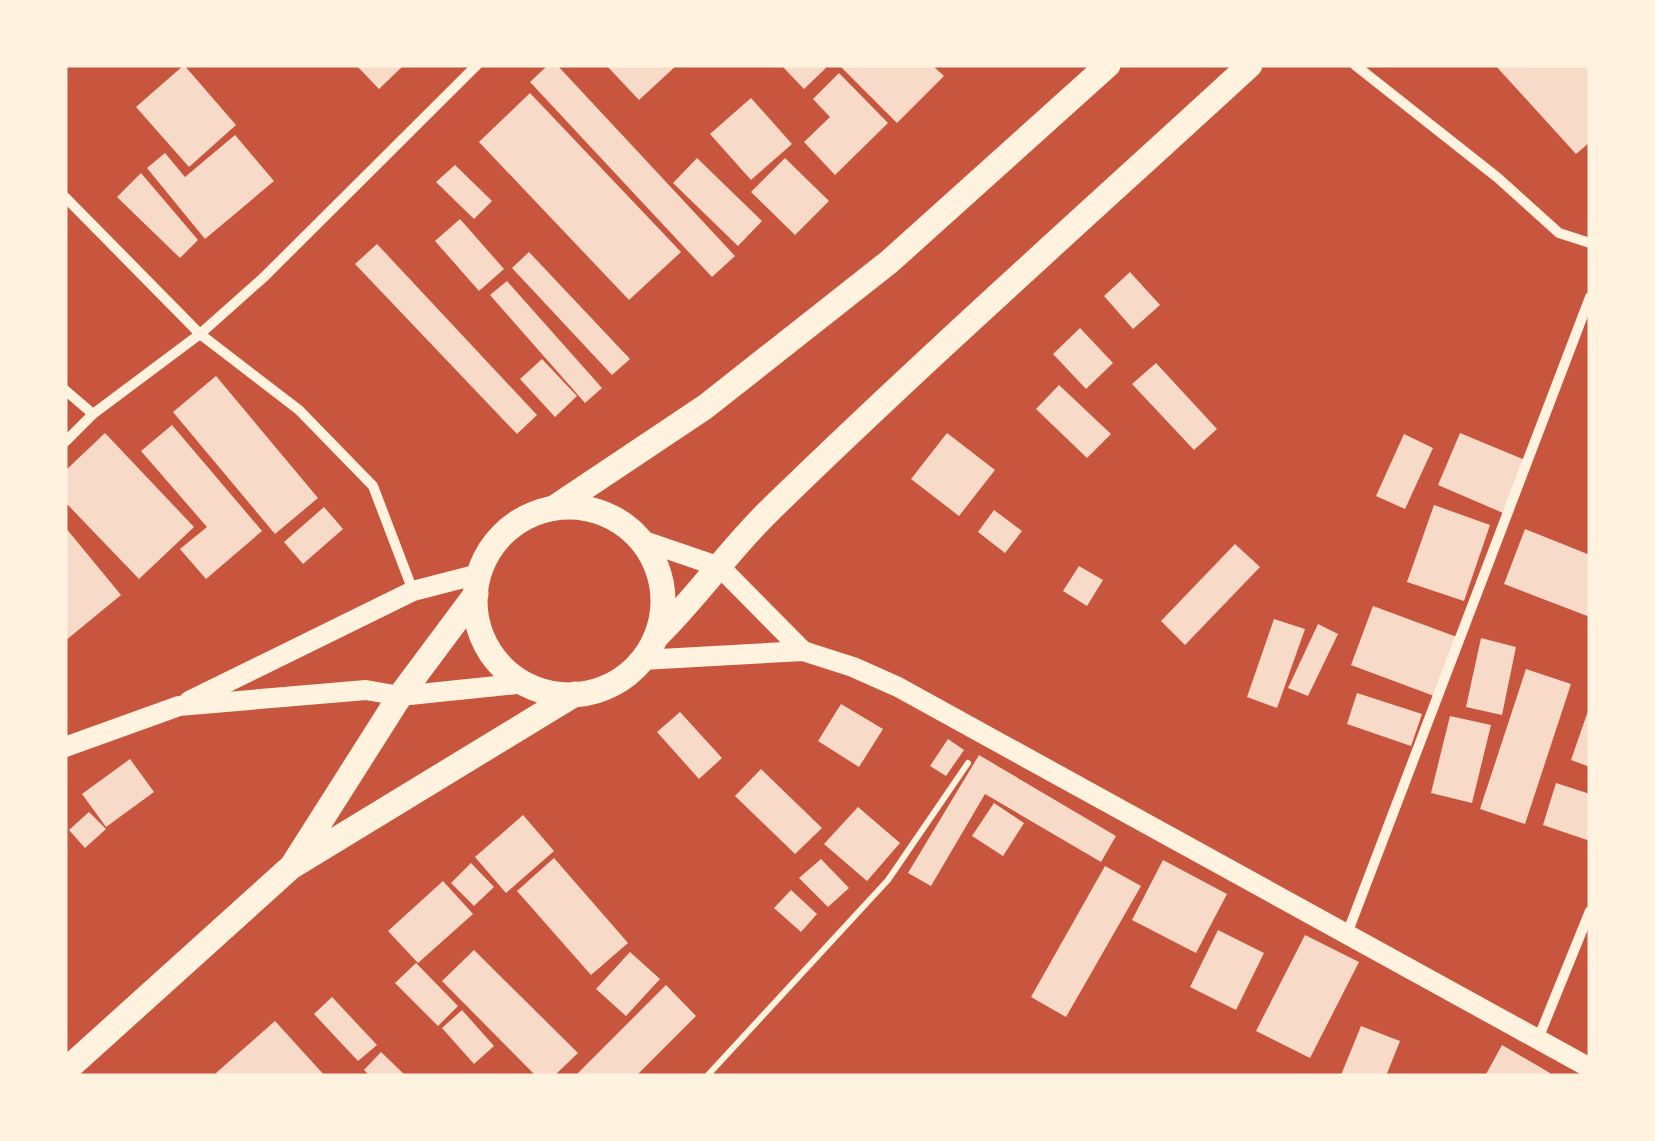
<svg xmlns="http://www.w3.org/2000/svg" width="1655" height="1141" font-family="'DejaVu Sans',sans-serif">
<style>
.building{fill:#f7dbc8}
.lines{fill:none;stroke-linecap:round;stroke-linejoin:round}
.path{stroke:#fff3e0;stroke-width:6}
.minor{stroke:#fff3e0;stroke-width:10}
.secondary{stroke:#fff3e0;stroke-width:20}
.primary{stroke:#fff3e0;stroke-width:25}
</style>
<rect width="100%" height="100%" fill="#c8553d"/>
<!-- building -->
<g class="building">
<path d="M184,65L236,125L189,167L136,107Z"/>
<path d="M356,65H404L379,89Z"/>
<path d="M548,65H557L735,256L712,277L530,82Z"/>
<path d="M606,65H677L639,100Z"/>
<path d="M781,65H823L826,68L804,89Z"/>
<path d="M839,65H932L944,76L897,123Z"/>
<path d="M1495,65H1590V142L1576,154Z"/>
<path d="M839,73L888,123L835,175L804,142L830,117L813,99Z"/>
<path d="M530,93L681,252L629,300L479,142Z"/>
<path d="M751,98L792,144L751,180L710,134Z"/>
<path d="M235,135L274,181L205,239L147,168L165,153L185,177Z"/>
<path d="M697,158L762,221L738,246L673,183Z"/>
<path d="M785,158L829,201L795,235L751,192Z"/>
<path d="M455,165L492,201L474,219L436,182Z"/>
<path d="M141,173L198,240L180,258L117,197Z"/>
<path d="M460,219L504,269L479,291L435,241Z"/>
<path d="M377,244L537,415L517,434L355,264Z"/>
<path d="M529,252L630,359L612,375L512,268Z"/>
<path d="M1130,272L1160,305L1133,329L1104,296Z"/>
<path d="M507,281L602,388L585,403L490,295Z"/>
<path d="M1080,328L1113,363L1086,389L1053,354Z"/>
<path d="M542,359L577,396L555,417L520,379Z"/>
<path d="M1156,363L1217,429L1194,450L1132,384Z"/>
<path d="M216,376L318,498L275,534L173,412Z"/>
<path d="M1059,385L1111,434L1087,458L1036,409Z"/>
<path d="M172,425L262,531L206,579L180,549L207,527L141,451Z"/>
<path d="M105,433L194,527L139,579L65,502V471Z"/>
<path d="M947,433L995,470L959,516L911,479Z"/>
<path d="M1460,433L1525,460L1503,513L1438,485Z"/>
<path d="M1404,434L1433,448L1405,509L1376,496Z"/>
<path d="M1434,505L1490,525L1464,601L1407,582Z"/>
<path d="M324,507L343,529L303,564L284,542Z"/>
<path d="M994,510L1022,531L1005,553L978,532Z"/>
<path d="M65,527L121,595L65,641Z"/>
<path d="M1525,529L1590,555V617L1504,584Z"/>
<path d="M1235,544L1260,567L1185,645L1161,621Z"/>
<path d="M1079,566L1103,580L1087,606L1063,591Z"/>
<path d="M1373,606L1457,637L1434,696L1351,665Z"/>
<path d="M1274,619L1305,629L1277,708L1247,697Z"/>
<path d="M1318,624L1338,634L1308,696L1288,688Z"/>
<path d="M1481,638L1516,647L1502,715L1466,707Z"/>
<path d="M1526,669L1571,684L1525,824L1480,809Z"/>
<path d="M1357,693L1422,714L1411,746L1347,724Z"/>
<path d="M841,704L883,729L859,767L818,741Z"/>
<path d="M1589,708H1590V767L1571,760Z"/>
<path d="M680,712L722,758L699,779L657,732Z"/>
<path d="M1450,716L1491,725L1472,803L1431,793Z"/>
<path d="M948,739L964,750L946,776L930,766Z"/>
<path d="M979,755L1116,836L1101,862L985,794L931,886L908,873Z"/>
<path d="M130,759L154,792L106,827L82,794Z"/>
<path d="M761,769L822,828L795,854L735,796Z"/>
<path d="M1556,783L1590,794V841L1543,825Z"/>
<path d="M994,803L1024,823L1003,856L972,836Z"/>
<path d="M858,807L900,843L867,881L824,844Z"/>
<path d="M89,812L106,829L85,848L69,830Z"/>
<path d="M523,815L554,851L506,893L475,857Z"/>
<path d="M554,858L628,943L591,975L517,891Z"/>
<path d="M821,859L849,888L828,907L799,878Z"/>
<path d="M1163,860L1227,894L1196,953L1132,920Z"/>
<path d="M471,863L494,887L474,906L451,883Z"/>
<path d="M1105,866L1141,886L1066,1017L1031,997Z"/>
<path d="M443,881L473,914L418,963L388,931Z"/>
<path d="M791,890L817,914L801,932L774,908Z"/>
<path d="M1218,930L1264,953L1236,1010L1190,987Z"/>
<path d="M1305,935L1359,962L1310,1058L1256,1031Z"/>
<path d="M474,950L578,1053L554,1076H536L442,981Z"/>
<path d="M630,952L660,979L626,1016L596,989Z"/>
<path d="M416,963L458,1006L438,1026L395,983Z"/>
<path d="M666,985L696,1016L636,1076H575Z"/>
<path d="M332,997L377,1045L358,1061L314,1014Z"/>
<path d="M462,1010L494,1046L474,1064L442,1028Z"/>
<path d="M275,1021L325,1076H219L216,1073Z"/>
<path d="M1361,1026L1400,1041L1386,1076L1341,1075Z"/>
<path d="M1502,1045L1550,1073L1548,1076H1485Z"/>
<path d="M381,1052L406,1076H370L364,1070Z"/>
</g>
<g class="lines">
<!-- path -->
<path class="path" d="M707,1076L888,880L968,763"/>
<!-- minor -->
<g class="minor">
<path d="M1355,65L1498,178L1559,233L1590,243"/>
<path d="M65,197L200,334L299,410L373,486L413,591"/>
<path d="M65,390L93,414L200,334L264,277L477,65"/>
<path d="M65,442L93,414"/>
<path d="M1347,934L1590,297"/>
<path d="M1538,1039L1590,911"/>
</g>
<!-- secondary -->
<g class="secondary">
<path d="M641,540L720,567L803,651"/>
<path d="M642,660L803,651L853,667L898,687L1590,1068"/>
<path d="M189,701L413,591L479,574"/>
<path d="M65,747L179,706L366,690L400,696L526,683"/>
</g>
<!-- primary -->
<g class="primary">
<circle cx="569" cy="601" r="94"/>
<path d="M554,508L705,407L889,262L1108,65"/>
<path d="M657,636C697,597 729,550 769,511C925,359 1089,213 1250,65"/>
<path d="M294,863L400,696L476,594"/>
<path d="M65,1071L291,867L575,694"/>
</g>
</g>
<!-- border -->
<rect width="1655" height="1141" fill="none" stroke="#fff3e0" stroke-width="135"/>
</svg>
